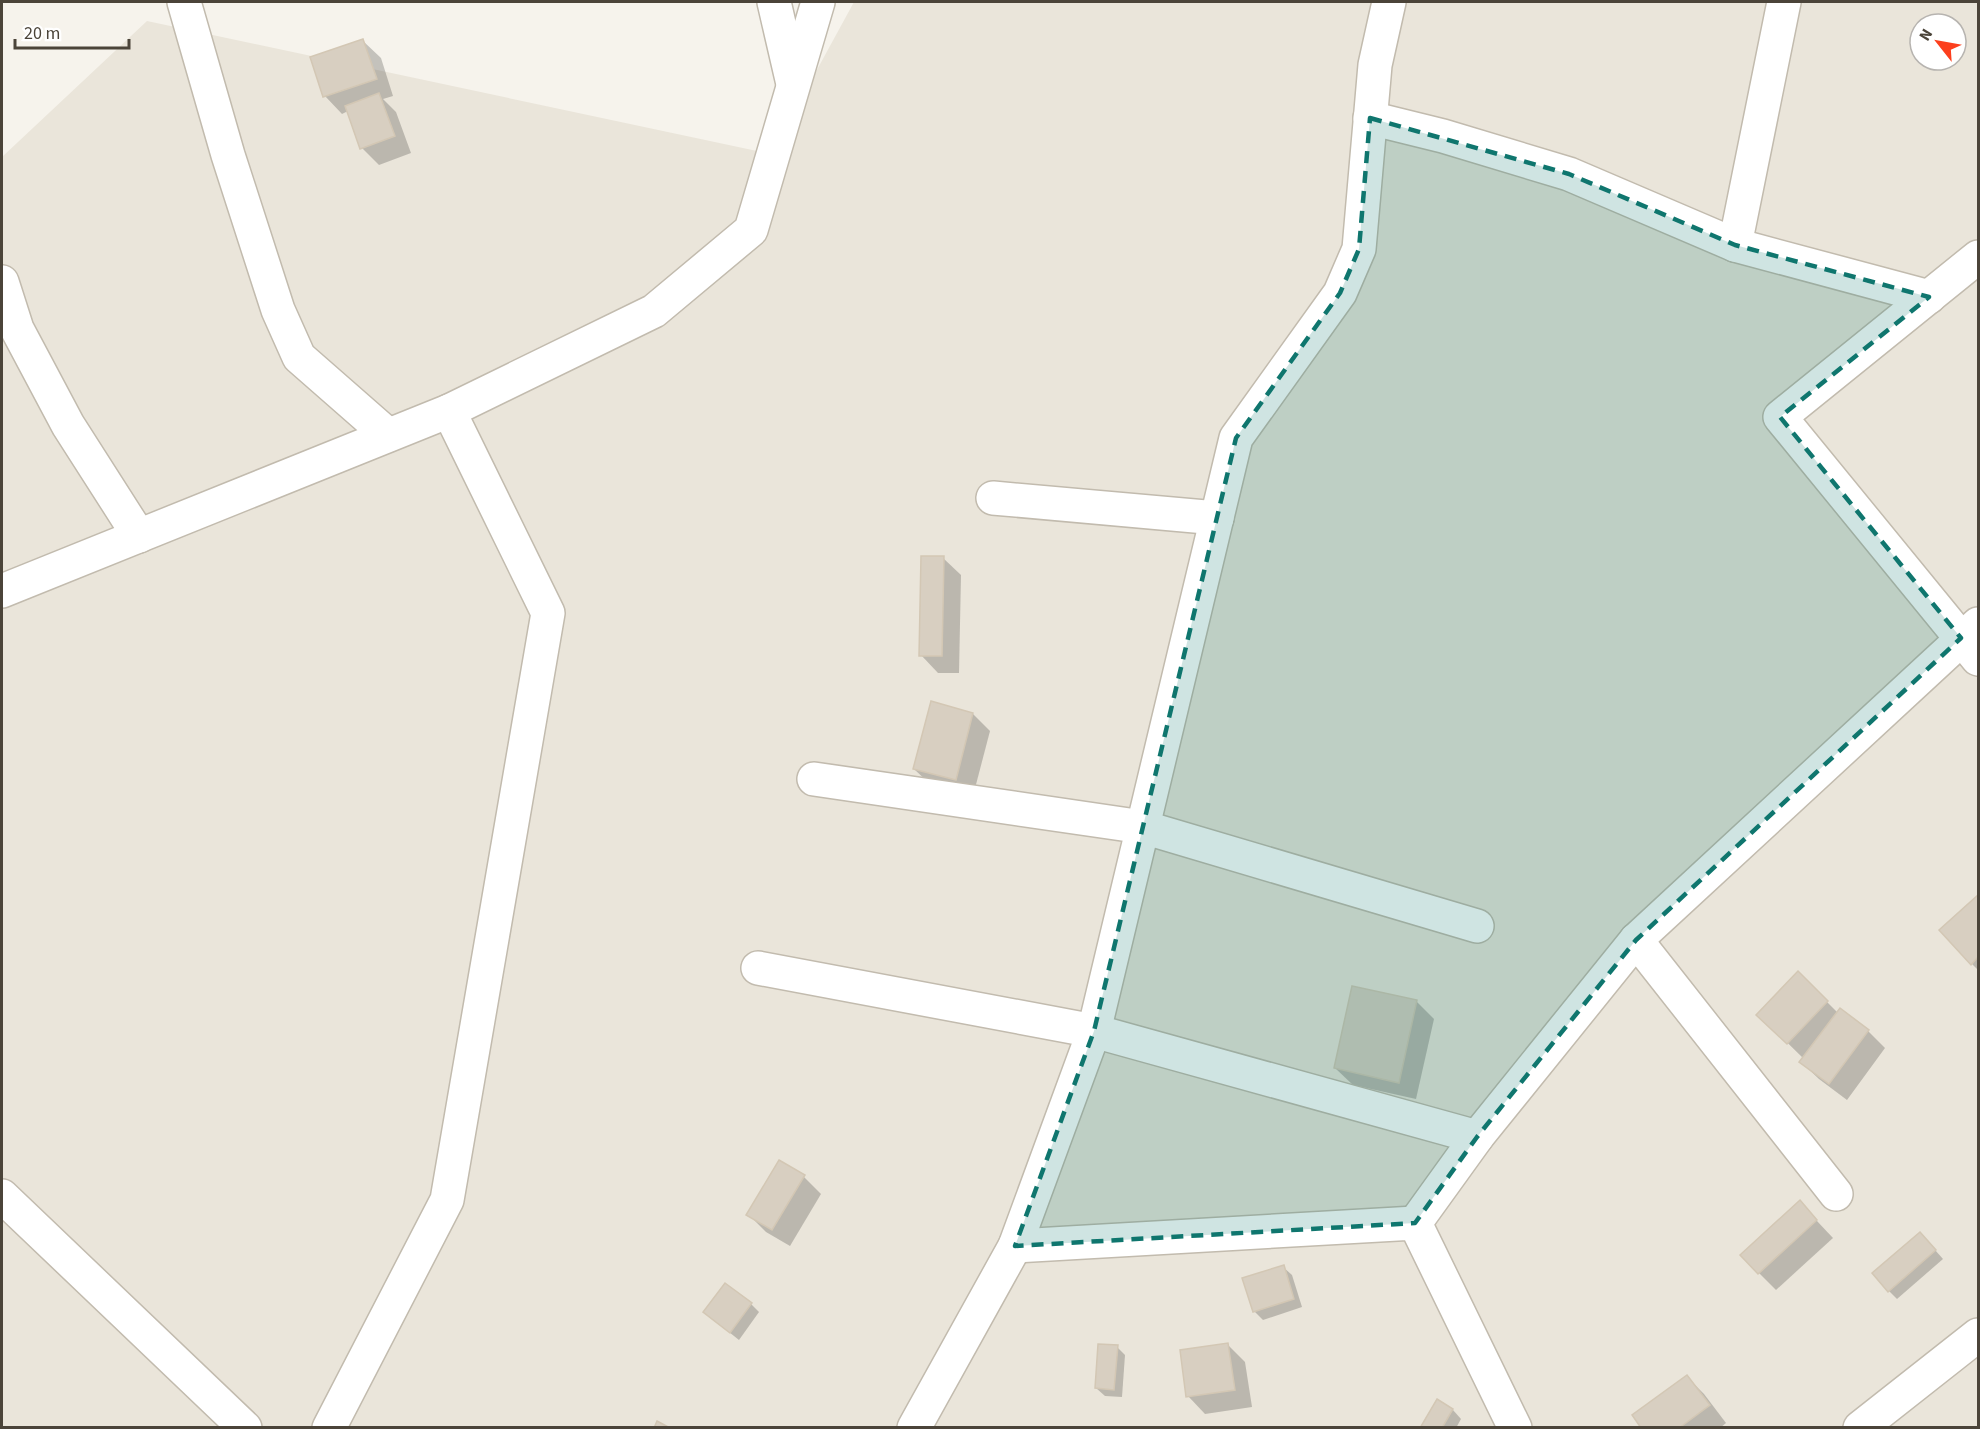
<svg xmlns="http://www.w3.org/2000/svg" width="1980" height="1429" font-family="'Source Sans 3',sans-serif">
<style>
.residential{fill:#eae5da;fill-rule:evenodd}
.shadow{fill:#0003}
.building{fill:#d8cfc1;stroke:#d3c7b4;stroke-width:1.5}
.lines{fill:none;stroke-linecap:round;stroke-linejoin:round}
.minor-casing{stroke:#c2bbae;stroke-width:36}
.minor{stroke:#fff;stroke-width:33}
.marked{fill:#0f766e;fill-opacity:0.2;stroke:#0f766e;stroke-width:4.5;stroke-dasharray:12 8;stroke-linejoin:round}
</style>
<rect width="100%" height="100%" fill="#f6f3ec"/>
<!-- residential -->
<path class="residential" d="M854,2H1978V1427L2,1428V157L147,21L771,154ZM1920,24H1956V60H1920Z"/>
<!-- shadow -->
<g class="shadow">
<path d="M363,41L381,58L393,96L383,99L396,112L411,153L379,165L362,148L348,111L342,114L325,96Z"/>
<path d="M943,558L961,575L959,673H938L921,655Z"/>
<path d="M973,714L990,731L973,796L932,786L914,769Z"/>
<path d="M1978,897V970L1972,964Z"/>
<path d="M1798,973L1838,1013L1868,1031L1885,1048L1847,1100L1819,1079L1801,1062L1804,1059L1758,1014Z"/>
<path d="M1417,1002L1434,1019L1416,1099L1353,1085L1335,1068Z"/>
<path d="M804,1177L821,1194L790,1246L766,1232L748,1214Z"/>
<path d="M1800,1203L1833,1238L1776,1290L1759,1273Z"/>
<path d="M1928,1242L1943,1259L1897,1299L1889,1291Z"/>
<path d="M1283,1267L1292,1275L1302,1307L1263,1320L1254,1311Z"/>
<path d="M751,1304L759,1312L739,1340L704,1312Z"/>
<path d="M1228,1345L1245,1362L1252,1407L1205,1414L1188,1396Z"/>
<path d="M1117,1347L1125,1355L1122,1397L1105,1396L1096,1388Z"/>
<path d="M1687,1377L1704,1394L1726,1423L1720,1428H1643Z"/>
<path d="M1437,1401L1453,1410L1461,1419L1456,1428H1421Z"/>
</g>
<!-- building -->
<g class="building">
<path d="M363,39L377,79L323,97L310,57Z"/>
<path d="M379,93L395,136L360,149L345,106Z"/>
<path d="M921,556H944L942,656H919Z"/>
<path d="M931,701L973,713L956,780L913,769Z"/>
<path d="M1978,895V957L1971,965L1939,930Z"/>
<path d="M1798,971L1828,1001L1787,1044L1756,1015Z"/>
<path d="M1352,986L1417,1000L1399,1083L1334,1068Z"/>
<path d="M1840,1008L1869,1030L1829,1084L1799,1062Z"/>
<path d="M779,1160L805,1175L772,1230L746,1215Z"/>
<path d="M1800,1200L1817,1220L1758,1274L1740,1255Z"/>
<path d="M1920,1232L1936,1250L1888,1292L1872,1273Z"/>
<path d="M1284,1265L1294,1299L1253,1312L1242,1278Z"/>
<path d="M725,1283L752,1303L730,1333L703,1312Z"/>
<path d="M1228,1343L1235,1390L1186,1397L1180,1350Z"/>
<path d="M1098,1344L1118,1345L1114,1390L1095,1388Z"/>
<path d="M1687,1375L1710,1405L1679,1428H1641L1632,1415Z"/>
<path d="M1437,1399L1453,1409L1442,1428H1420Z"/>
<path d="M657,1421L670,1428H654Z"/>
</g>
<g class="lines">
<!-- minor casing -->
<g class="minor-casing">
<g id="minor">
<path d="M184,2L228,155L278,310L299,357L388,435"/>
<path d="M774,2L793,84"/>
<path d="M1370,118L1443,136L1569,174L1735,245L1929,297"/>
<path d="M1735,245L1784,2"/>
<path d="M1978,257L1780,417L1978,659"/>
<path d="M2,282L17,329L68,425L139,536"/>
<path d="M993,498L1217,518"/>
<path d="M2,591L449,411L654,311L751,230L818,2"/>
<path d="M814,779L1143,827L1477,926"/>
<path d="M1636,940L1836,1194"/>
<path d="M758,968L1094,1031L1477,1137"/>
<path d="M2,1196L245,1428"/>
<path d="M1415,1223L1477,1137L1636,940L1978,624"/>
<path d="M1015,1246L1415,1223L1515,1428"/>
<path d="M329,1428L447,1200L548,613L449,411"/>
<path d="M914,1428L1015,1246L1094,1031L1236,438L1340,293L1359,249L1375,65L1389,2"/>
<path d="M1860,1428L1978,1335"/>
</g>
</g>
<!-- minor -->
<use href="#minor" class="minor"/>
</g>
<!-- marked area -->
<path class="marked" d="M1370,118L1569,174L1735,245L1929,297L1780,417L1961,638L1636,940L1477,1137L1415,1223L1015,1246L1094,1031L1236,438L1340,293L1359,249Z"/>
<!-- border -->
<rect width="1980" height="1429" fill="none" stroke="#4b4439" stroke-width="6"/>
<!-- north arrow -->
<g transform="translate(1938 42) rotate(301)"><circle r="28" fill="#ffffff" stroke="#b7b4b0" stroke-width="1.5"/>
<path d="M0-4.5L10 22L0 15L-10 22Z" fill="#fc3f1d"/>
<text y="-9" font-size="16" font-weight="bold" text-anchor="middle" fill="#4b4439">N</text>
</g>
<!-- scale -->
<path d="M15 39v9h114v-9" fill="none" stroke="#4b4439" stroke-width="3"/>
<text x="24" y="39" font-size="18" fill="#4b4439" stroke="#ffffff" stroke-width="4.5" paint-order="stroke">20 m</text>
</svg>
